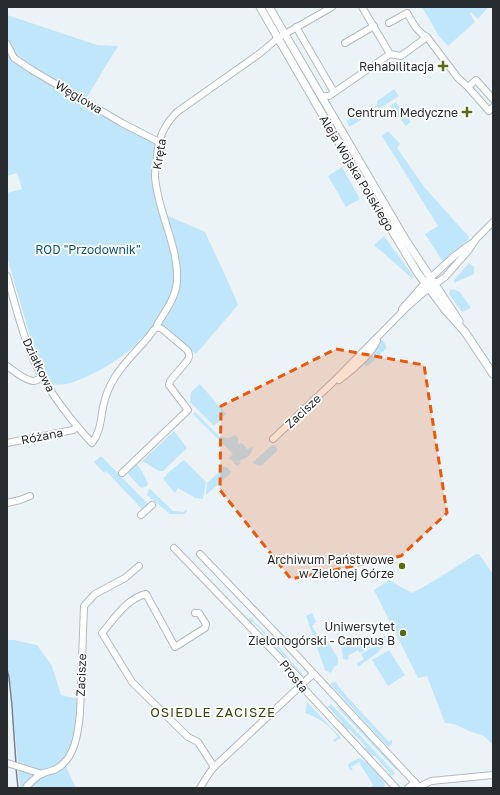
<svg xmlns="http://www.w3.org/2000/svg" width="500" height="795" font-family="'Golos Text',sans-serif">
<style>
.green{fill:#c0e6fc}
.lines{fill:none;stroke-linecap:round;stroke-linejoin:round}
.stream{stroke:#797e97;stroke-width:1.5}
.minor-casing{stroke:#b4babe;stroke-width:8}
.major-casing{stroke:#b4babe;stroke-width:9}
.minor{stroke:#fff;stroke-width:6}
.major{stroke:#fff;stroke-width:7}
.marked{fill:#e8590c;fill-opacity:0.2;stroke:#e8590c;stroke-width:3;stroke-dasharray:8 5;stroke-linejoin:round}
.poi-dot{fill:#596b17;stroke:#fff;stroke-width:1.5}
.labels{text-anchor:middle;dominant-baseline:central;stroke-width:3.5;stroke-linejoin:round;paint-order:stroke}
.poi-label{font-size:12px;fill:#292c2e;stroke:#fff;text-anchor:end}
.street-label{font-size:12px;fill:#292c2e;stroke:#fff}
.park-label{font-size:12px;fill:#0e5573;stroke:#fff}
.neighbourhood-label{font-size:13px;letter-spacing:1px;fill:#38450b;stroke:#fff}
</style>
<rect width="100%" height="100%" fill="#ecf3f7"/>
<!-- green -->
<g class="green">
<path d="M422,7H488L478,19L471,12L470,14L475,22L448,46L439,36Z"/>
<path d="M7,15L97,45L118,46L84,102L156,144V146L153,164L174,263V288L167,304L164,305C164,313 145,339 138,340V343C119,361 95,374 71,383C65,385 58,384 52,385L45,372L34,350L7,257V193L22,189L17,173L7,176Z"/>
<path d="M394,89L399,96L377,110V101Z"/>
<path d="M396,102L411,122L406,126L390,106Z"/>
<path d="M363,109L368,116L349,127L347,120Z"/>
<path d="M388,131L400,144L397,148L425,188L469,237L468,240L443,262L425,234L438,226L382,136Z"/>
<path d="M342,167L360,199L346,207L328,176Z"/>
<path d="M166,215L205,232L231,288L238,305L196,354L158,324L173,303L179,264L178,262L170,231L172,228L169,226Z"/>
<path d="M384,236L414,277L412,278L374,245Z"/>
<path d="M469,263L474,267V274L454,283V280Z"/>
<path d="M453,289L460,292L471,308L462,312L449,294L450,290Z"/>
<path d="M381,340L384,342L387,348L368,366H365L363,362L380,345Z"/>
<path d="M200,384L226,414L222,417L223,418L214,426L190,402L191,392Z"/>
<path d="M195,412L220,437L229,438L235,435L238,438V444L242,443L247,449L253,447C252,457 243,460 235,462H241L238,466L234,464V462L228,458L233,454L193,414Z"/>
<path d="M174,431L187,448L163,471H159L142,461Z"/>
<path d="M272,445L275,446L278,450L261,466L252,463Z"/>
<path d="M100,457H102L148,504V506L143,510L106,471L104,473L94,462Z"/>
<path d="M184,460L206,482L203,499L195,498L178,488L175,493L167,484L163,478L166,476L169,472Z"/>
<path d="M135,464H137C142,470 145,477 148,484L146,487L141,488L128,474V471Z"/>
<path d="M223,466L228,468L231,472L230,474L206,495L207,483L221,470L219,468Z"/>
<path d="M149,489H150L173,511L184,512L186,510L187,511L184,514H170L147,495Z"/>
<path d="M476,554H479L493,574V745L484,736L469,731L454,724L445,723L427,676L418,678L374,590L389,580L412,593L434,581Z"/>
<path d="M312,613L316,622L312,626L323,644L328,642L338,658V664L334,667L331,673L325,670L306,616Z"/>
<path d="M250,617L281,649L303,675L302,677L299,676L301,674L253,622L250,623L248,621Z"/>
<path d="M391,636L360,653L358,650L348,656L349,658L347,660L343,659L341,643L342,642Z"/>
<path d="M391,637L377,653L358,667L357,663L364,659L361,654Z"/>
<path d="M7,640H14L37,645L52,666L61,695L78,699L76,733L66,760L67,769L76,788H20L11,685L7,681Z"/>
<path d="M389,650L405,675L388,686L372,660Z"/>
<path d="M333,682H336L341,690L389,742L392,740V744L388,747L333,687L330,684Z"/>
<path d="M307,703H308L341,738L334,742L333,740L338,737C330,725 319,718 305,713Z"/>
<path d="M331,704L395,773L390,778L389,775L390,773L375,756L371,757L365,751L366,747L349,729L346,730L341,724L342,722L329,708L326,709Z"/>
<path d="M337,706L345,712L398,769L396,770L337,707Z"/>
<path d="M359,758L369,764L385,782L384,788H370L373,785L359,762L351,767L353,770H350L348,766V764Z"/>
</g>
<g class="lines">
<!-- stream -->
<g class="stream">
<path d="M7,670L9,677L12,706L16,764"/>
<path d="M16,768L18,788"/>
</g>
<!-- minor casing -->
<g class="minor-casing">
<g id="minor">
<path d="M362,7L390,54"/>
<path d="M389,23L407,13C413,23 417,32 427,37L458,78L468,87L489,111L493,107"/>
<path d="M296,27L334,92"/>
<path d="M345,43L374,26"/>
<path d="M7,44L14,58L32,70L122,123L159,142"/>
<path d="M390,54L401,56L427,37"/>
<path d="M468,87L476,80L493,99"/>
<path d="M322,96H329L390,54"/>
<path d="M7,276C14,300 20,325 29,349C43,385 66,415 92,443C103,429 100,412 106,396C113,374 130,358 145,341C149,337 152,331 157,327V325C165,311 176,298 177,281C179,246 157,211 155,176C155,169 157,162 157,155C159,137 164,125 177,112L259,54L278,38L332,7"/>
<path d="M402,309L425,283L453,257L472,243"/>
<path d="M7,366C14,371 24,380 33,381C37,381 39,379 42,377"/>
<path d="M339,380C351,371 371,354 377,341"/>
<path d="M273,439L332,383L408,306L423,293L445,277L468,251L476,239L493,222"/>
<path d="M7,443L73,430L77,427"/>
<path d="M122,473L188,410L169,385L170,381L187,361C190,357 190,354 187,350L162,329L157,327"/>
<path d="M7,503L20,500L30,496"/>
<path d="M141,515L152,505"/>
<path d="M174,548L300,679L303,687L307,692L396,788"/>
<path d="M200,554L290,648L420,788"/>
<path d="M195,613H199L206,624L205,628L175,647L146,594C126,599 115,618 102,633L132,682L188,737L198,742L214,767"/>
<path d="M7,763L42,774"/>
<path d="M419,787L431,781L493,775"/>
<path d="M26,788L27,786C31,782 36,777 41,774C46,772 52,771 56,769C75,759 78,733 80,714L84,606L95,594L125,578L139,566"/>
<path d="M200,788L208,775L214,767L313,674"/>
<path d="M408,788L415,782"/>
</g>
</g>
<!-- major casing -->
<g class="major-casing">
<g id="major">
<path d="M260,7L329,126L417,272L446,311L465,332L493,374"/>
<path d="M269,7L405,239L459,321"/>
</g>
</g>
<!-- minor -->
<use href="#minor" class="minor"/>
<!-- major -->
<use href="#major" class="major"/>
</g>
<!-- marked area -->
<path class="marked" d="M336,349L424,365L447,513L401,556L291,579L220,490L221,406Z"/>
<!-- markers -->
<g class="poi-dot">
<path d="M441 60h4v4h4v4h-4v4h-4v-4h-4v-4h4z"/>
<path d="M465 106h4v4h4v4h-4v4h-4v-4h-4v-4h4z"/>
<circle cx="402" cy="566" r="4"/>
<circle cx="403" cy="633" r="4"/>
</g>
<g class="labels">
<!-- poi labels -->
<g class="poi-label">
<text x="434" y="66">Rehabilitacja</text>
<text x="458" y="112">Centrum Medyczne</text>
<text x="394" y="559">Archiwum Państwowe<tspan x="394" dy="14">w Zielonej Górze</tspan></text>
<text x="395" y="626">Uniwersytet<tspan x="395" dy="14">Zielonogórski - Campus B</tspan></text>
</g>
<!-- street labels -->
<g class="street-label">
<text transform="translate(79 97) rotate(31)">Węglowa</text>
<text transform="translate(159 154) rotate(-80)">Kręta</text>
<text transform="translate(357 173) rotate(59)">Aleja Wojska Polskiego</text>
<text transform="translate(39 365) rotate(64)">Działkowa</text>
<text transform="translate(303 411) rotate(-43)">Zacisze</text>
<text transform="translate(42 436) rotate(-11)">Różana</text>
<text transform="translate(81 675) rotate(-88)">Zacisze</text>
<text transform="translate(294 676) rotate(51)">Prosta</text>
</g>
<!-- park labels -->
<g class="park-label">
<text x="88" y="249">ROD "Przodownik"</text>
</g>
<!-- neighbourhood labels -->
<g class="neighbourhood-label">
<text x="213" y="712">OSIEDLE ZACISZE</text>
</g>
</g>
<!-- border -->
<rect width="500" height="795" fill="none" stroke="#292c2e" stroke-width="16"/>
</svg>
